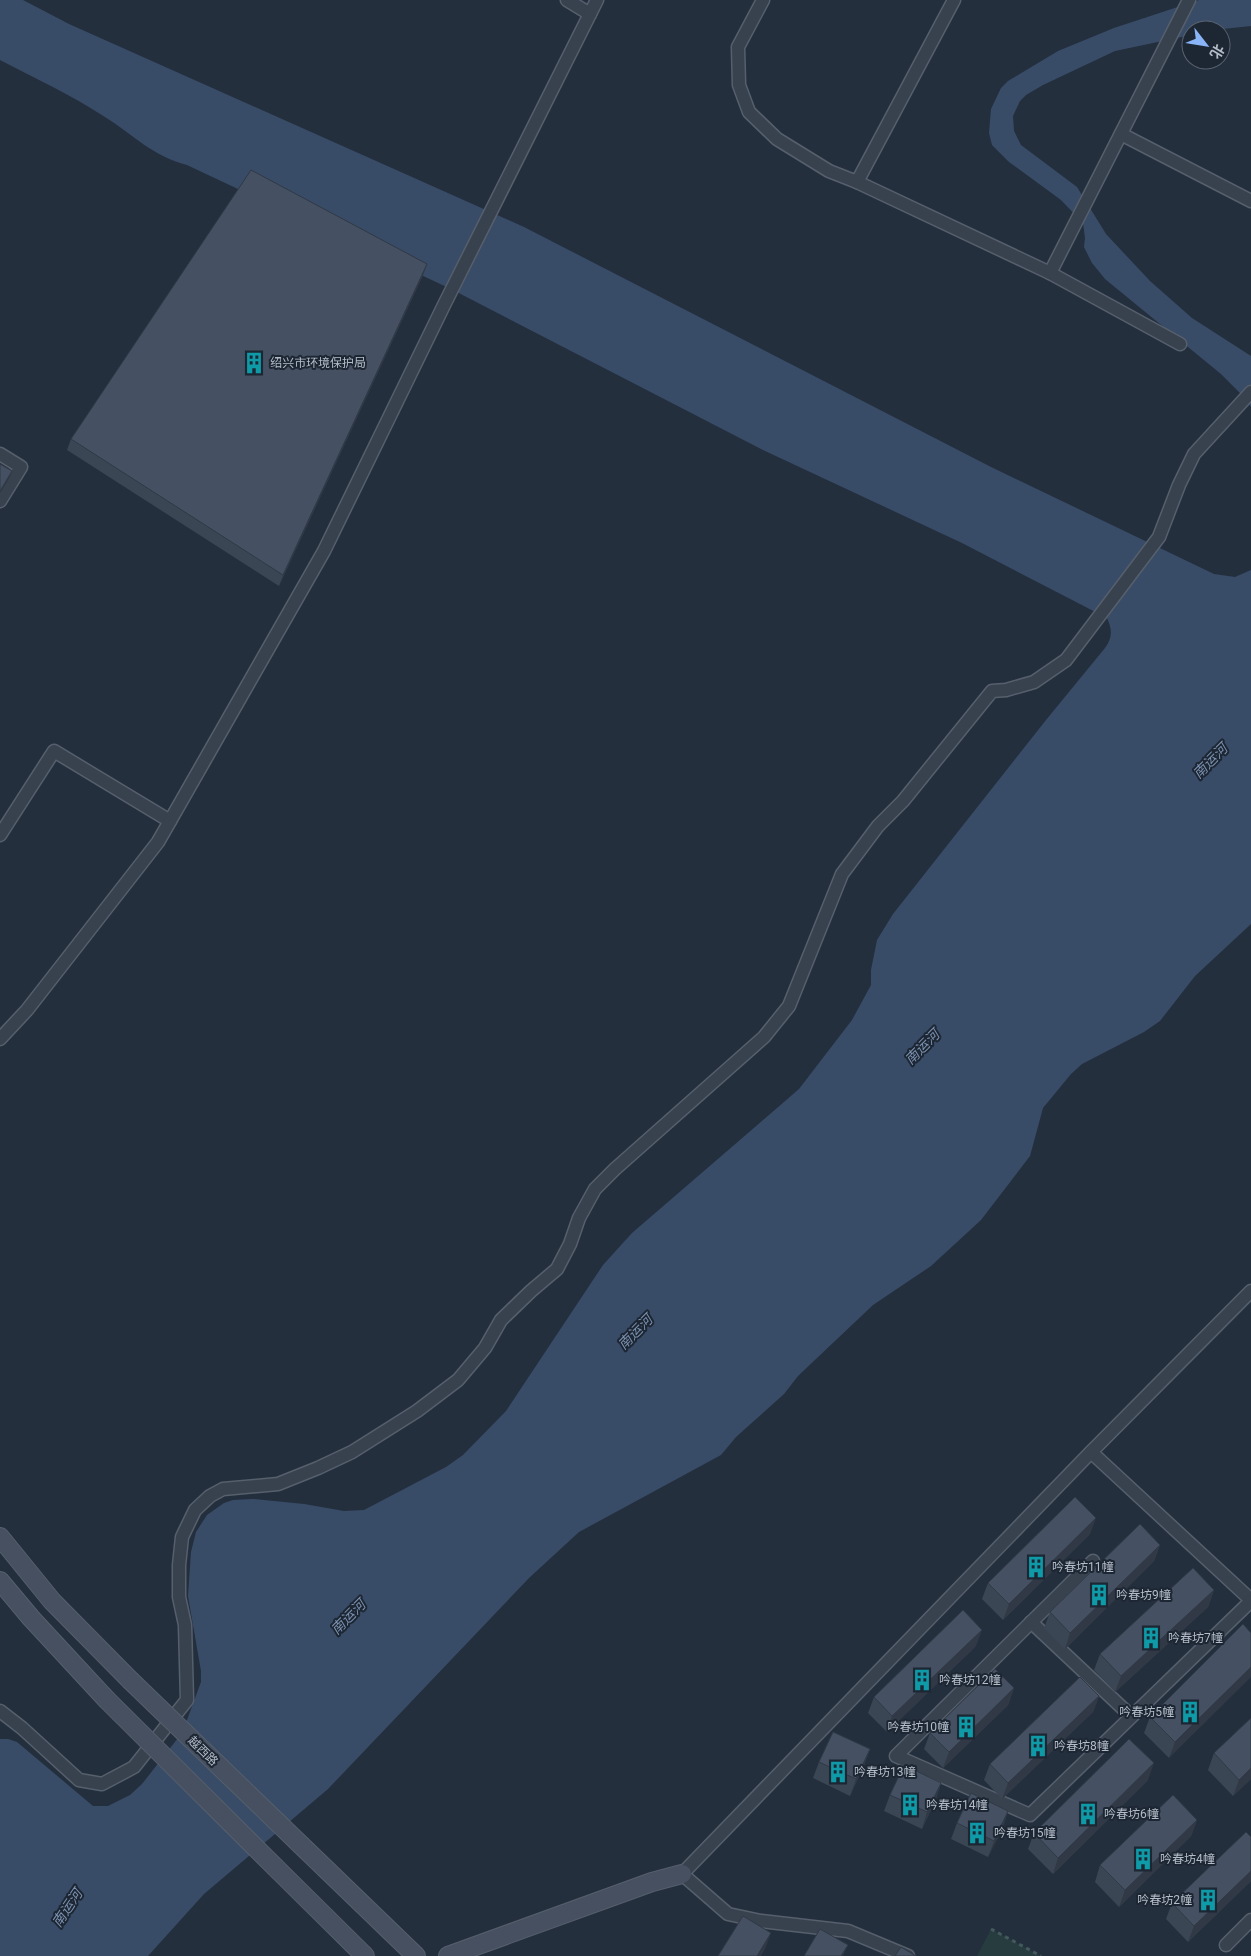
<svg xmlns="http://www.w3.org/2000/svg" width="1251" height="1956" font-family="Roboto,'Noto Sans SC',sans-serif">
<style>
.green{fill:#263c3f}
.water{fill:#394c67}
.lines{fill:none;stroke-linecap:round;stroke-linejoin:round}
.minor-casing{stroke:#565f6c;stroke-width:15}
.secondary-casing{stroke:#565f6c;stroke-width:20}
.path{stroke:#44595c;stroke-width:3;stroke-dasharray:4 4;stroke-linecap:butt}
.minor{stroke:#38414e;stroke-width:12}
.secondary{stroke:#465061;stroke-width:18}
.secondary-bridge-casing{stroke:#565f6c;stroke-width:20;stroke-linecap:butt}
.secondary-bridge{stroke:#465061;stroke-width:18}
.wall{fill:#3b4654}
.shaded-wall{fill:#303945}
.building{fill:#455162;stroke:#303945}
.labels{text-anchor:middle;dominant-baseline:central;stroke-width:4;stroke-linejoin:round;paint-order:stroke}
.poi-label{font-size:12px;fill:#b4bcc9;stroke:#1d2633;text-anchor:start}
.street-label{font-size:12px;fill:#b4bcc9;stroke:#1d2633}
.water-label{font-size:14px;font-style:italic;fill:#7c92b1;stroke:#1d2633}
</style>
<rect width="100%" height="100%" fill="#242f3e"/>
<!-- green -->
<path class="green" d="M991,1929L1041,1956H977Z"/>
<!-- water -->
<g class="water">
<path d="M0,0H23L69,24L524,227L991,467L1214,574L1235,577L1251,570V924L1195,976L1160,1021L1144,1032L1082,1064L1071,1074L1043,1108L1030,1156L981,1220L931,1266L873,1305L798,1376L784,1394L736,1437L721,1455L579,1532L529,1578L328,1789L204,1894L148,1956H0V1739H8L17,1742L93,1806H108L130,1795L142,1784L178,1738L187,1720L201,1682V1671L188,1596L191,1552L196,1532L207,1515L224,1503L233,1500L253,1499L304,1504L344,1511L364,1510L446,1467L463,1455L506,1411L603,1265L632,1233L799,1089L852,1020L871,985V970L877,940L893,914L1046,720L1105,648C1113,637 1112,629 1107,618L962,543L763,450L453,290L187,165C154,157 132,134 105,117C71,95 35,78 0,60Z"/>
<path d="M1199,0H1251V26L1213,30H1191V35L1115,51L1043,85L1026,95L1020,101L1013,116L1014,131L1021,145L1077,187L1106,234L1150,281L1192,318L1251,356V420V407L1247,400L1221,374L1105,279L1092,263L1084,247L1085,238L1083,223L1061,200L1009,162L992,145L989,133L991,109L1001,88L1008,81L1058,51L1114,28Z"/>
</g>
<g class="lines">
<!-- minor casing -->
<g class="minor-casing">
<g id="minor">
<path d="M567,0L590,14"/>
<path d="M763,0L738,47L739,85L749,112L777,139L829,171L857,182"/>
<path d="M954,0L857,182L1050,273L1180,344"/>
<path d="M1121,134L1251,201"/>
<path d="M1050,273L1189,0"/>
<path d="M0,454L21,467L0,501"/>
<path d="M0,835L54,751L170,821"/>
<path d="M0,1039L27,1010L158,842L170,821L324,551L444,305L597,0"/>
<path d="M1091,1452L1251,1600"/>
<path d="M1093,1561L896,1756L1030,1815L1251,1601"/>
<path d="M1031,1622L1131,1716"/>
<path d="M0,1711L22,1728L79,1780L102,1784L134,1767L187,1700L185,1625L179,1597V1565L182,1537L195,1510L210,1496L223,1489L278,1484L318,1468L352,1452L417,1411L458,1380L485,1348L501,1320L531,1291L557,1269L570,1244L579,1218L595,1189L615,1169L764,1037L789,1006L842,874L878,826L903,801L992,691L1006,690L1034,682L1066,660L1159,537L1179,485L1194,454L1251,392"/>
<path d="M1226,1945L1251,1920"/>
<path d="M908,1956L848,1931L761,1921L728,1914L682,1874L1091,1452L1251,1291"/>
</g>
</g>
<!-- secondary casing -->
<g class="secondary-casing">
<g id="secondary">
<path d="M0,1537L52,1601L130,1680"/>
<path d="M0,1581L31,1618L106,1699"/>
<path d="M302,1846L416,1956"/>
<path d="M276,1868L365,1956"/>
<path d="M448,1956L652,1882L682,1874"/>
</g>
</g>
<!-- path -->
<path class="path" d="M991,1929L1041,1956"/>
<!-- minor -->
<use href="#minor" class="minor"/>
<!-- secondary -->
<use href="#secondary" class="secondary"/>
<!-- secondary-bridge casing -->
<g class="secondary-bridge-casing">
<g id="secondary-bridge">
<path d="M130,1680L302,1846"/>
<path d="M106,1699L276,1868"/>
</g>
</g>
<!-- secondary-bridge -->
<use href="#secondary-bridge" class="secondary-bridge"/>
</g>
<!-- wall -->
<g class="wall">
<path d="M427,264L423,275L279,586L67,450L71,439Z"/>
<path d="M1090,1534L1003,1620L982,1599L988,1583Z"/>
<path d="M1160,1545L1154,1561L1065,1649L1044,1628L1050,1612Z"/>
<path d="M1214,1590L1208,1607L1115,1692L1094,1670L1100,1654Z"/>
<path d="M1243,1624L1169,1758L1144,1733L1150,1717Z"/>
<path d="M976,1646L887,1732L868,1713L874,1697Z"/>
<path d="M1014,1688L1008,1705L943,1768L924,1749L930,1733Z"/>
<path d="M1099,1696L1093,1712L1002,1799L984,1780L990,1764Z"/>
<path d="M1251,1718V1779L1233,1796L1208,1770L1214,1753Z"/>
<path d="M870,1749L864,1765L850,1796L813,1778L819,1762Z"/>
<path d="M1148,1780L1053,1874L1028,1849L1034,1833Z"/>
<path d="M941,1783L936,1799L922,1829L884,1811L890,1795Z"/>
<path d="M1008,1811L1003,1827L988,1857L951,1839L957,1823Z"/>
<path d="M1197,1820L1191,1836L1119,1907L1095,1882L1100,1865Z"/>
<path d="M1251,1837V1881L1188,1942L1166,1919L1172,1903Z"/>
</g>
<!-- shaded-wall -->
<g class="shaded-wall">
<path d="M427,264L423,275L279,586L283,575Z"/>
<path d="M12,471L10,477L0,493V491Z"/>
<path d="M1096,1518L1090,1534L1003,1620L1009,1604Z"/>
<path d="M1160,1545L1154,1561L1065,1649L1070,1633Z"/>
<path d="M1214,1590L1208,1607L1115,1692L1121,1676Z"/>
<path d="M982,1630L976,1646L887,1732L892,1716Z"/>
<path d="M1251,1667V1677L1169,1758L1175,1742Z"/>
<path d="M1014,1688L1008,1705L943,1768L949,1752Z"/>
<path d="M1099,1696L1093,1712L1002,1799L1008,1783Z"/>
<path d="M870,1749L864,1765L850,1796L856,1779Z"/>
<path d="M1154,1763L1148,1780L1053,1874L1058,1858Z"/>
<path d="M1251,1768V1779L1233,1796L1239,1780Z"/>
<path d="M941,1783L936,1799L922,1829L927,1812Z"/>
<path d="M1008,1811L1003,1827L988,1857L994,1841Z"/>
<path d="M1197,1820L1191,1836L1119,1907L1125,1890Z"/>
<path d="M1251,1871V1881L1188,1942L1194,1926Z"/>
<path d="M771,1933L765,1949L761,1956H757Z"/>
<path d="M848,1945L843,1956H841Z"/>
</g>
<!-- building -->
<g class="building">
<path d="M251,170L427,264L283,575L71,439Z"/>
<path d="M0,464L12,471L0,491Z"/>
<path d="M1075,1497L1096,1518L1009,1604L988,1583Z"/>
<path d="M1140,1524L1160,1545L1070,1633L1050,1612Z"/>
<path d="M1193,1568L1214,1590L1121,1676L1100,1654Z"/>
<path d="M963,1610L982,1630L892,1716L874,1697Z"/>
<path d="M1243,1624L1251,1633V1667L1175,1742L1150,1717Z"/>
<path d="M995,1669L1014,1688L949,1752L930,1733Z"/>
<path d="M1080,1677L1099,1696L1008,1783L990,1764Z"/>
<path d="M1251,1718V1768L1239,1780L1214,1753Z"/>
<path d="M833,1732L870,1749L856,1779L819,1762Z"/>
<path d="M1129,1739L1154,1763L1058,1858L1034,1833Z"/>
<path d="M904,1765L941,1783L927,1812L890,1795Z"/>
<path d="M971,1793L1008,1811L994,1841L957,1823Z"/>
<path d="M1173,1795L1197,1820L1125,1890L1100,1865Z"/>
<path d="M1246,1832L1251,1837V1871L1194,1926L1172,1903Z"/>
<path d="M743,1916L771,1933L757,1956H718Z"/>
<path d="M820,1929L848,1945L841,1956H804Z"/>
<path d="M901,1947L916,1956H895Z"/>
</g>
<!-- icons -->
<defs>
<g id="building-bare" transform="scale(1.725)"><path d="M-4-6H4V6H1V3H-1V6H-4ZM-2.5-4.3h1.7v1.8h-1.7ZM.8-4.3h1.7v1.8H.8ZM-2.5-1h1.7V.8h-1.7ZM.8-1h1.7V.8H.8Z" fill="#0f9aa8" stroke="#1d2633" stroke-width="2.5" paint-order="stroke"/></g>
</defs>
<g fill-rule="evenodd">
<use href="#building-bare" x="254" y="363"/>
<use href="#building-bare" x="1036" y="1567"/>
<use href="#building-bare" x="1099" y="1595"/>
<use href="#building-bare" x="1151" y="1638"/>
<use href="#building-bare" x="922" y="1680"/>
<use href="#building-bare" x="1190" y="1712"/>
<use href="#building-bare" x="966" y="1727"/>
<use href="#building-bare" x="1038" y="1746"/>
<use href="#building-bare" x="838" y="1772"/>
<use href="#building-bare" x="910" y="1805"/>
<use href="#building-bare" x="1088" y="1814"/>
<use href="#building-bare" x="977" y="1833"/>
<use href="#building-bare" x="1143" y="1859"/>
<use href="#building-bare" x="1208" y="1900"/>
</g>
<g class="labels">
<!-- poi labels -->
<g class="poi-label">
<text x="270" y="363">绍兴市环境保护局</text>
<text x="1052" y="1567">吟春坊11幢</text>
<text x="1116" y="1595">吟春坊9幢</text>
<text x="1168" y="1638">吟春坊7幢</text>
<text x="939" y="1680">吟春坊12幢</text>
<text x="1174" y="1712" text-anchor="end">吟春坊5幢</text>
<text x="949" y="1727" text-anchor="end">吟春坊10幢</text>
<text x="1054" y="1746">吟春坊8幢</text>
<text x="854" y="1772">吟春坊13幢</text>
<text x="926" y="1805">吟春坊14幢</text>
<text x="1104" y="1814">吟春坊6幢</text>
<text x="994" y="1833">吟春坊15幢</text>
<text x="1160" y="1859">吟春坊4幢</text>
<text x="1192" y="1900" text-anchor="end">吟春坊2幢</text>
</g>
<!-- street labels -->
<g class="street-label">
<text transform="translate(203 1751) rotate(44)">越西路</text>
</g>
<!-- water labels -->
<g class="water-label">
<text transform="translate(1210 761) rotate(-45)">南运河</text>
<text transform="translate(922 1047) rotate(-45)">南运河</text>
<text transform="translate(635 1332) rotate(-45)">南运河</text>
<text transform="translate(348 1617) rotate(-45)">南运河</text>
<text transform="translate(67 1908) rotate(-56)">南运河</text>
</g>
</g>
<!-- north arrow -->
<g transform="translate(1206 45) rotate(121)"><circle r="24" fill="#1d2633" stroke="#59626f"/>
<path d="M0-4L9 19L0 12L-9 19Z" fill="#8ab4f8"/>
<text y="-8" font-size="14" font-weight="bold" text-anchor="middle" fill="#b4bcc9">北</text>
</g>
</svg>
